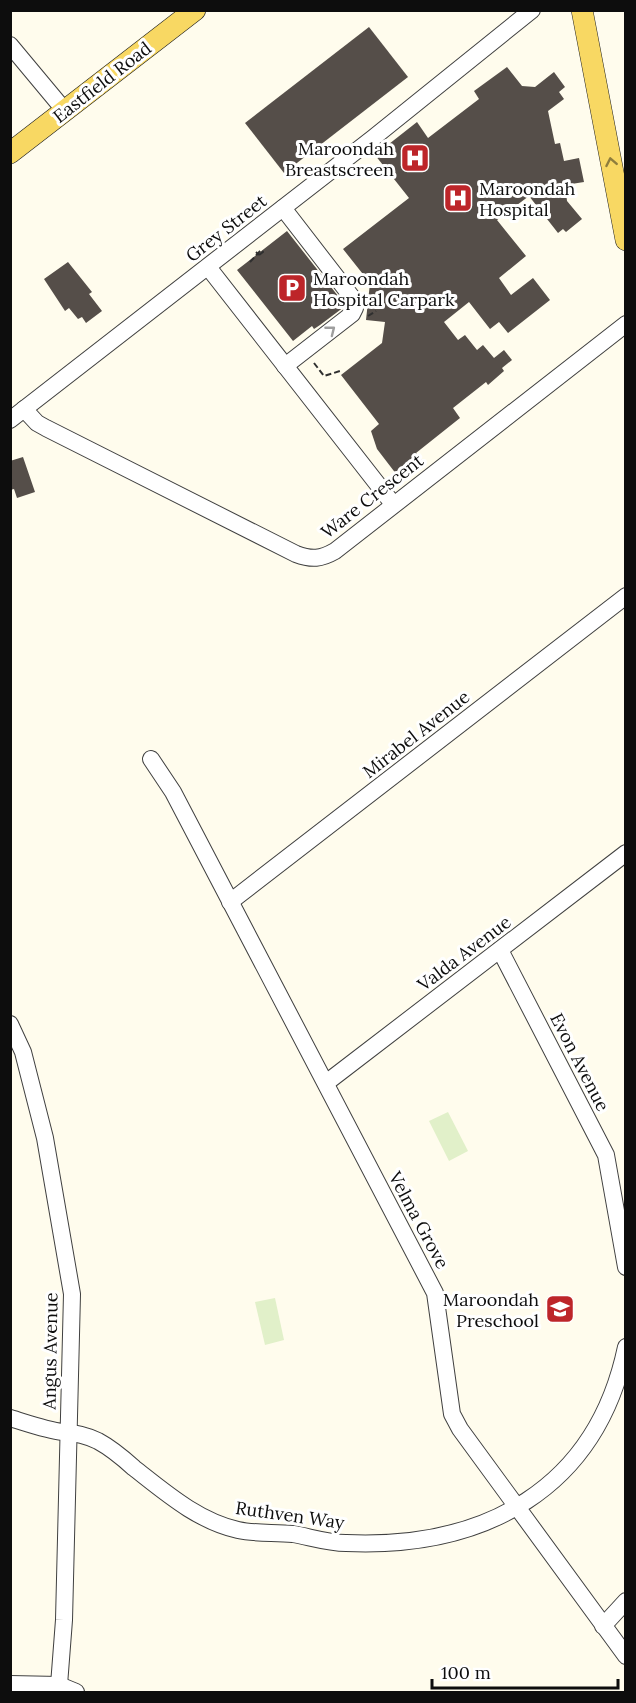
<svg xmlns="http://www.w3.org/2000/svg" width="636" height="1703" font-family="Lora,serif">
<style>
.pitch{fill:#e1f0c9}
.building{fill:#554e49}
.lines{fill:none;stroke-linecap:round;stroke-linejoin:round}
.minor-casing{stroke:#404040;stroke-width:18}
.major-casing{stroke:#1e1e1e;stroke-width:22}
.path{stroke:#2f2f2f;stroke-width:2;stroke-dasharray:6 3;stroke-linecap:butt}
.minor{stroke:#fff;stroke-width:16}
.major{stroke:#f8d863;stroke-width:21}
.path-bridge{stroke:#2f2f2f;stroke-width:2;stroke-dasharray:6 3;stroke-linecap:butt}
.oneway{stroke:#8e7d3c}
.oneway2{stroke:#9e9e9e}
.labels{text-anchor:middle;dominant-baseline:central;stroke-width:6;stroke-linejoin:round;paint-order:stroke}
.street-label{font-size:18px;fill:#0d0d0d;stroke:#fff}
.poi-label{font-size:18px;fill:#0d0d0d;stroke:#fff;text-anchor:end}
</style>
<rect width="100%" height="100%" fill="#fffced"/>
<!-- pitch -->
<g class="pitch">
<path d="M448,1112L468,1151L449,1161L429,1121Z"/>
<path d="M275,1298L284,1340L265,1345L255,1302Z"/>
</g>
<!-- building -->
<g class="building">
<path d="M369,27L408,77L284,173L245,123Z"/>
<path d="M507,67L522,86L535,87L554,72L565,87L559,92L564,99L548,111L555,144L560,143L564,161L579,158L584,182L565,185L567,201L582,219L566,232L563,229L558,233L529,196L497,220L526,256L499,278L511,295L533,278L550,300L508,333L499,322L490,329L469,302L444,322L458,340L465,335L477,350L483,345L494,358L504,350L512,360L502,368L504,371L488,385L486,382L453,408L460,418L416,453L423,462L400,479L377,449L371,431L379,424L341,375L382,343L385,322L366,320L370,283L343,249L409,198L375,155L417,122L428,138L479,99L474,91Z"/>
<path d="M287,231L342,301L344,307L320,325L314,329L312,326L293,341L237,270Z"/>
<path d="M68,262L92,292L89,294L102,311L86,323L82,317L78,319L69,308L65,311L44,279Z"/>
<path d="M23,457L35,492L17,498L14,489L10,490V461Z"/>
</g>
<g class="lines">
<!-- minor casing -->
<g class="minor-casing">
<g id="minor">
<path d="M10,45L65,111"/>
<path d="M283,208L351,296L355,308L352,314L285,366"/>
<path d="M208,267L393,504"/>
<path d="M24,409L37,423L46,428L296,554C312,560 321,559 335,551L626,324"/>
<path d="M10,420L373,138L532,10"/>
<path d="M151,759L173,792L435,1293L452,1414L460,1429L626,1656"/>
<path d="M230,902L626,596"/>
<path d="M500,950L606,1155L626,1267"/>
<path d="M10,1024L23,1052L45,1138L72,1294L64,1620L59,1685"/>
<path d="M326,1083L626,853"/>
<path d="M10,1418C27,1423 46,1430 63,1432C76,1433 86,1435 98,1441C111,1448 123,1458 134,1468C166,1493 198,1521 238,1530C256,1534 275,1532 293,1534C310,1537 328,1543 346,1543C484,1549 596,1490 626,1347"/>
<path d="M603,1626L626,1601"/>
<path d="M10,1684L59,1685L76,1692"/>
</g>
</g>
<!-- major casing -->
<g class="major-casing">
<g id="major">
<path d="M582,10L626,240"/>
<path d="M10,153L195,10"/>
</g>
</g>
<!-- path -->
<g class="path">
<path d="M250,262L261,250L263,252L259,255"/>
<path d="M368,316L376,311"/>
<path d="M314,363L324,376L340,371"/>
</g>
<!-- minor -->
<use href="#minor" class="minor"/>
<!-- major -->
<use href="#major" class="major"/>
<!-- path-bridge -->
<path class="path-bridge" d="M256,252L259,255"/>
</g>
<!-- one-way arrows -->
<defs><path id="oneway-chevron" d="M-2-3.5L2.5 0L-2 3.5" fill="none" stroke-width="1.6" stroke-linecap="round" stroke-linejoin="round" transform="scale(1.5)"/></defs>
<use class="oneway" href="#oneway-chevron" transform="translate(611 162) rotate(-101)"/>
<use class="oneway2" href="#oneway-chevron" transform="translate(331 330) rotate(-38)"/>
<!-- icons -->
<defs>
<g id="hospital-square" transform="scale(1.5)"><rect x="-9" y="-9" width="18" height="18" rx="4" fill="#bd2529" stroke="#fff"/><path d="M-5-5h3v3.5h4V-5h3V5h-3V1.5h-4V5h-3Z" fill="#fff"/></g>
<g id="parking-square" transform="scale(1.5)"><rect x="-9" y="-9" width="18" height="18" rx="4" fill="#bd2529" stroke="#fff"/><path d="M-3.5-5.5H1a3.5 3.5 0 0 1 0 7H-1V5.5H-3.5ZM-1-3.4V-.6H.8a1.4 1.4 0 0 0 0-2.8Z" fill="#fff"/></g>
<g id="school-square" transform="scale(1.5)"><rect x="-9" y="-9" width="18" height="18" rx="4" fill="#bd2529" stroke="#fff"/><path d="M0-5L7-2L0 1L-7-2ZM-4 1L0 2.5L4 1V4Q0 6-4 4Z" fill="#fff"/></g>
</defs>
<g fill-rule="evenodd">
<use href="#hospital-square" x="415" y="158"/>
<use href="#hospital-square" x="458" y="198"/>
<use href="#parking-square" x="292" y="288"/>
<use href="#school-square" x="560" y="1309"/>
</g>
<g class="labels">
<!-- street labels -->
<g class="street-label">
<text transform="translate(102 82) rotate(-38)">Eastfield Road</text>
<text transform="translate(226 228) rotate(-38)">Grey Street</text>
<text transform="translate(372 496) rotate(-38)">Ware Crescent</text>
<text transform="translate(416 734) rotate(-38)">Mirabel Avenue</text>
<text transform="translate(464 953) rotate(-37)">Valda Avenue</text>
<text transform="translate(580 1062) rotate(63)">Evon Avenue</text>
<text transform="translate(419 1220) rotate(62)">Velma Grove</text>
<text transform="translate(50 1351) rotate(-89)">Angus Avenue</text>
<text transform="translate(290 1515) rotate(8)">Ruthven Way</text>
</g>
<!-- poi labels -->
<g class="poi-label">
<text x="394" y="148">Maroondah<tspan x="394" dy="21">Breastscreen</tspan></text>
<text x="479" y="188" text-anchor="start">Maroondah<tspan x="479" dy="21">Hospital</tspan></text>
<text x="313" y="278" text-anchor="start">Maroondah<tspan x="313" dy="21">Hospital Carpark</tspan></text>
<text x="539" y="1299">Maroondah<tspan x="539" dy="21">Preschool</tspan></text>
</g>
</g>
<!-- border -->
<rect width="636" height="1703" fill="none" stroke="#0d0d0d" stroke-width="24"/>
<!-- scale -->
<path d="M432 1679v9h186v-9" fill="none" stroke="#0d0d0d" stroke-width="3"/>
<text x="441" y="1679" font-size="18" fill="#0d0d0d" stroke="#ffffff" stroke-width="4.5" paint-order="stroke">100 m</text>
</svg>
